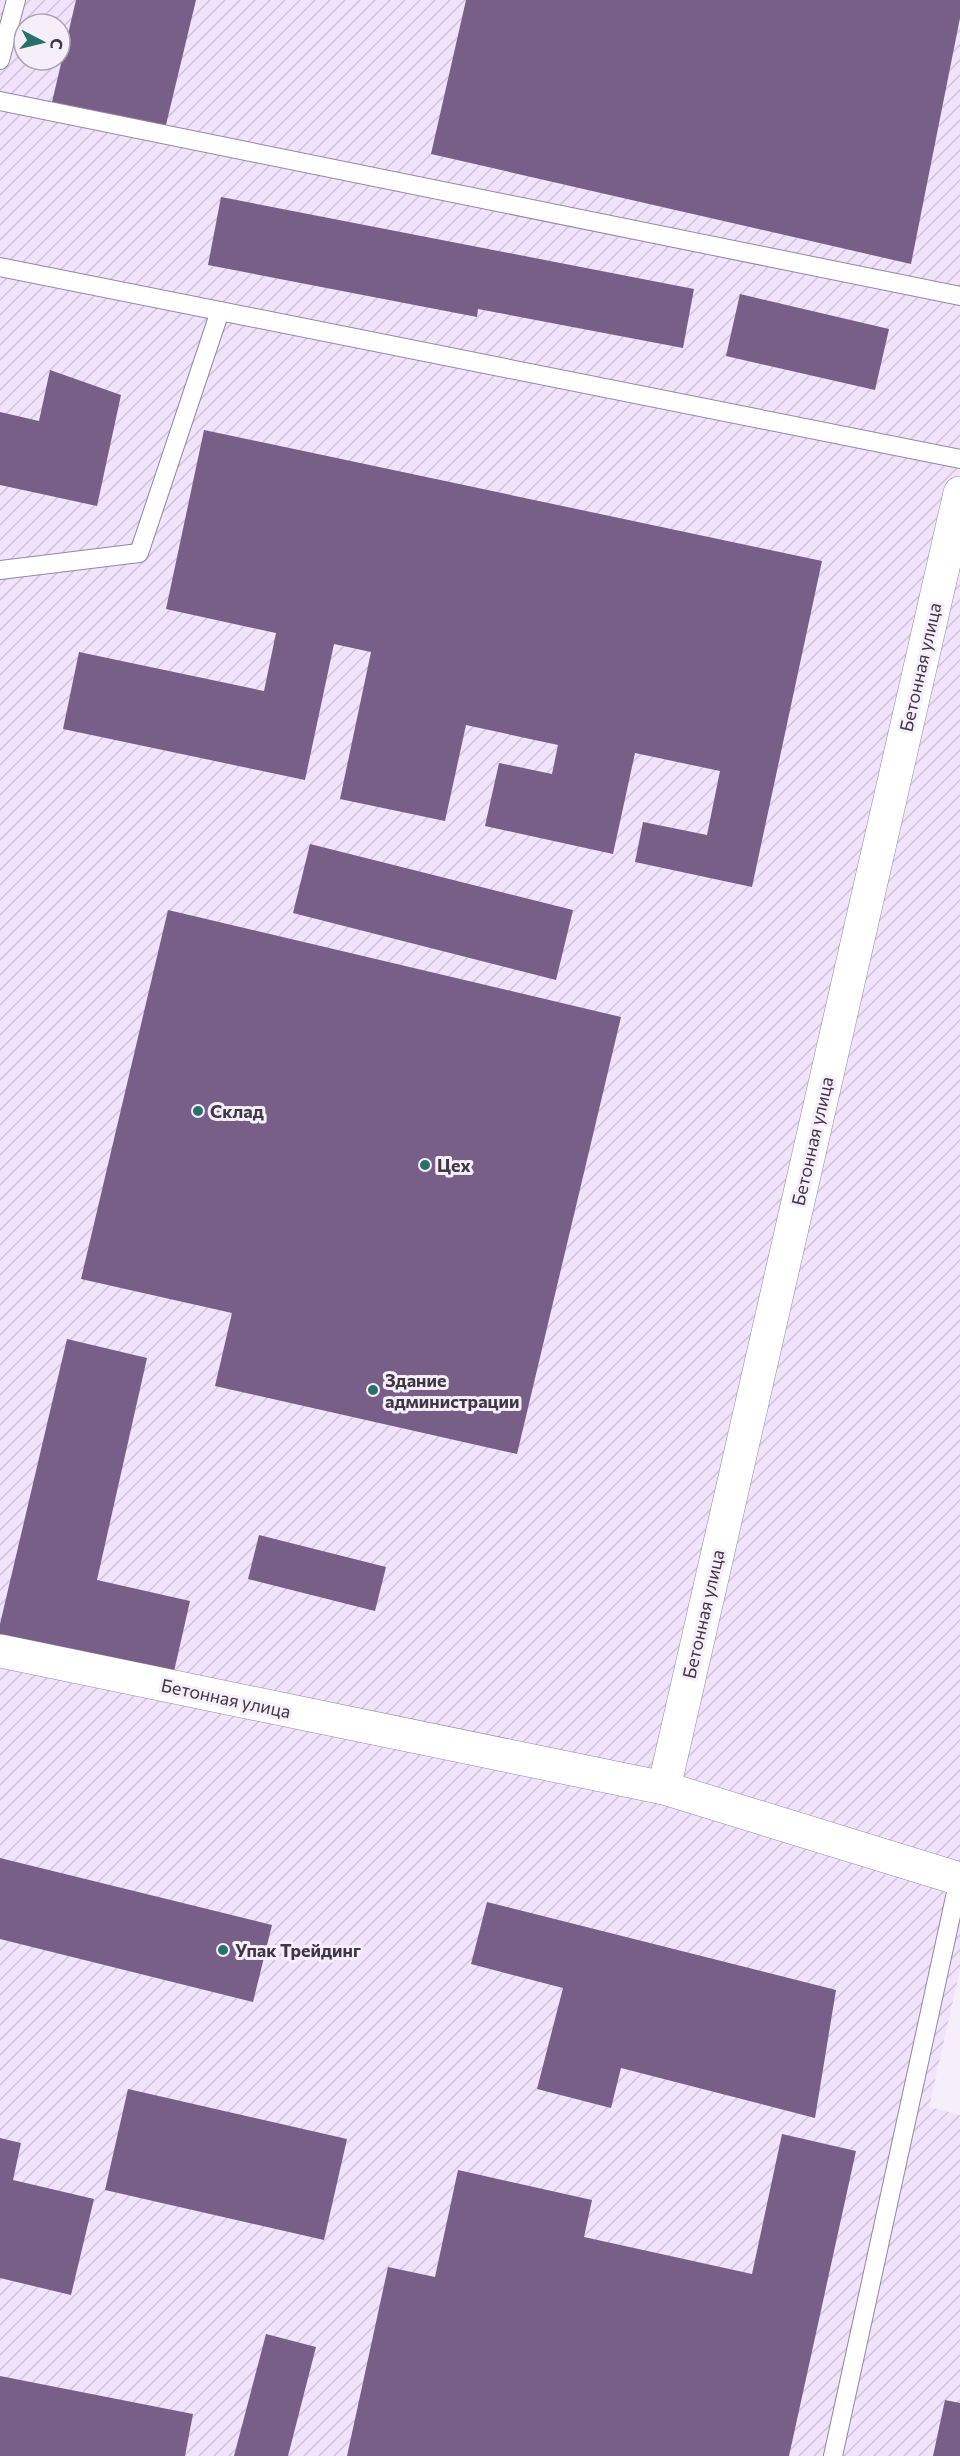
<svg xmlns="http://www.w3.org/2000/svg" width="960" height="2456" font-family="Commissioner,sans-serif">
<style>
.industrial{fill:url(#industrial-furrows);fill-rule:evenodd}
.building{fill:#785f88}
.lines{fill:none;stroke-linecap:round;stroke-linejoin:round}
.service-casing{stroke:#9785a3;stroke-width:20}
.minor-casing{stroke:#9785a3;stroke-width:34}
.service{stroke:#fff;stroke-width:18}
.minor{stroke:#fff;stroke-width:33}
.poi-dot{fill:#27716d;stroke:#f6eefb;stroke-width:2}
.labels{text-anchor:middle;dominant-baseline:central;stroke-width:6;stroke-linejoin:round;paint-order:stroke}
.street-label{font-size:18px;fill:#3f3744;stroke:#f6eefb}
.poi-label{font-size:18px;font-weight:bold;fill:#3f3744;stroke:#f6eefb;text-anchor:start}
</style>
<defs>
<pattern id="industrial-furrows" width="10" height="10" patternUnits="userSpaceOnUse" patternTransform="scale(1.5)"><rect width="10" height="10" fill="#f1e3fb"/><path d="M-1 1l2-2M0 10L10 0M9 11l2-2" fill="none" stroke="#d0c3d8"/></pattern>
</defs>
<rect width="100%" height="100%" fill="#f6eefb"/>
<!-- industrial -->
<path class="industrial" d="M0,0H960V1969L929,2107L960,2115V2456H0ZM24,24H60V60H24Z"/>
<!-- building -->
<g class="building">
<path d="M76,0H196L165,129L52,102Z"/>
<path d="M466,0H960V18L911,264L431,154Z"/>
<path d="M221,197L694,289L683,348L478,309L477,317L208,265Z"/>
<path d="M740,294L889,329L875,390L726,356Z"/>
<path d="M50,370L121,395L97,506L0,485V412L39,421Z"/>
<path d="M204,430L822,561L752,887L635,862L643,822L707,835L720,771L635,753L613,854L485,826L499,763L552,774L558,745L466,725L445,821L340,799L371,652L334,644L305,780L63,729L79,652L264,691L276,633L166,609Z"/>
<path d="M310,844L573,910L556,980L293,913Z"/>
<path d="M168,910L621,1017L517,1454L215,1386L232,1313L81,1279Z"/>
<path d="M67,1339L147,1358L97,1580L190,1601L173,1676L0,1635V1624Z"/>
<path d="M259,1535L386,1567L375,1611L248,1579Z"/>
<path d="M0,1858L272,1925L253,2002L0,1939Z"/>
<path d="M487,1902L836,1990L815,2118L621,2068L611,2108L537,2089L563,1988L471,1964Z"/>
<path d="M128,2089L347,2139L324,2240L105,2190Z"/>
<path d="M782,2134L856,2151L789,2456H347L388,2267L435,2277L458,2170L592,2200L584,2237L752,2274Z"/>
<path d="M0,2138L21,2143L13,2180L94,2199L71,2295L0,2278Z"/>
<path d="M266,2334L316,2347L288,2456H234Z"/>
<path d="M0,2376L193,2414L185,2456H0Z"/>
<path d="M945,2400L960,2403V2456H933Z"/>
</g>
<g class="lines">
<!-- service casing -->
<g class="service-casing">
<g id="service">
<path d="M0,60L16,0"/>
<path d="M0,101L960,296"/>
<path d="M0,267L960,459"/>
<path d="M0,570L139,553L220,311"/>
<path d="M833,2456L959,1879"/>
</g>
</g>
<!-- minor casing -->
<g class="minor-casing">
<g id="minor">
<path d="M0,1651L664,1788L960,1879"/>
<path d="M664,1788L960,493"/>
</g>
</g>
<!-- service -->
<use href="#service" class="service"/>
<!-- minor -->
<use href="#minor" class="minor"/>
</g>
<!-- markers -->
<g class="poi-dot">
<circle cx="198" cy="1111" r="6"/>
<circle cx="425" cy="1165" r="6"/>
<circle cx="373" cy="1390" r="6"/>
<circle cx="223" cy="1950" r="6"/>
</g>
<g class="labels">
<!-- street labels -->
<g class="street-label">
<text transform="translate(920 667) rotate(-77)">Бетонная улица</text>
<text transform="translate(812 1141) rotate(-77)">Бетонная улица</text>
<text transform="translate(703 1614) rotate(-77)">Бетонная улица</text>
<text transform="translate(226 1698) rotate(12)">Бетонная улица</text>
</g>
<!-- poi labels -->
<g class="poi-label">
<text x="210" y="1111">Склад</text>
<text x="437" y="1165">Цех</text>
<text x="385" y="1380">Здание<tspan x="385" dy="21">администрации</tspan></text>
<text x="235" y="1950">Упак Трейдинг</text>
</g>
</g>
<!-- north arrow -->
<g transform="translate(42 42) rotate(97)"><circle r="28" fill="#f6eefb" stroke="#ada5b2" stroke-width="1.5"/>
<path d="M0-4.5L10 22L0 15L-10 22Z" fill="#27716d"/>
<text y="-9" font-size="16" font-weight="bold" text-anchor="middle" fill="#3f3744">С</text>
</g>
</svg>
